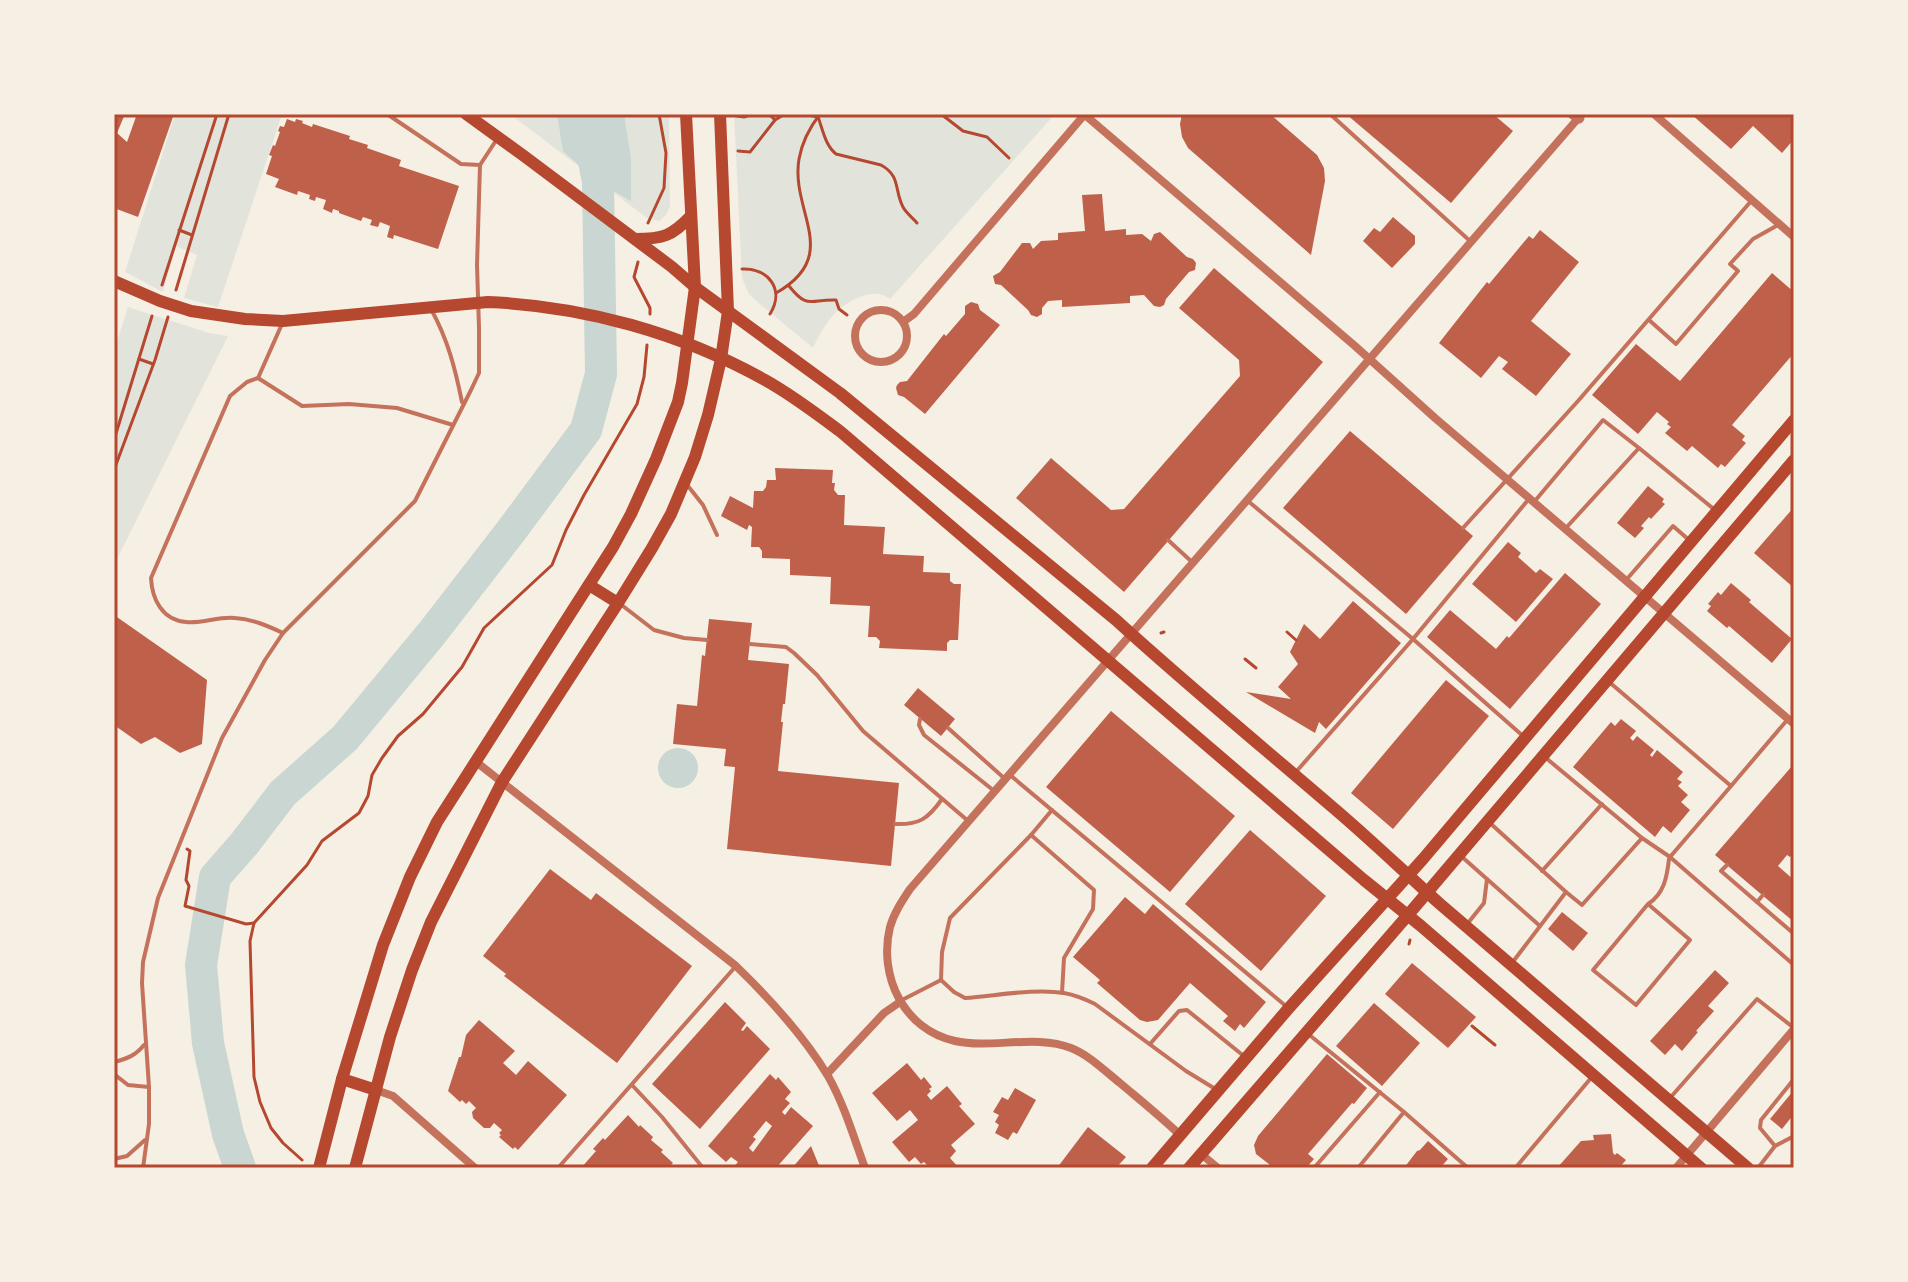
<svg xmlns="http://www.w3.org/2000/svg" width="1908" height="1282" font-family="Signika,sans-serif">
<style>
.green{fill:#e2e4dc}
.water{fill:#c9d6d2}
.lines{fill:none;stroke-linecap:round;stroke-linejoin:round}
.river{stroke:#c9d6d2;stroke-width:32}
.building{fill:#bf614a;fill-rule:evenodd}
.path{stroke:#b5482f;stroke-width:3}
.service{stroke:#c5725c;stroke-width:4}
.minor{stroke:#c5725c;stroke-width:8}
.tertiary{stroke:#c5725c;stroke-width:11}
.secondary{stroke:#b5482f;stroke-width:12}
.neatline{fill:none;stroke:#b5482f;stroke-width:3}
</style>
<rect width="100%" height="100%" fill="#f6efe4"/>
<!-- green -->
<g class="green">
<path d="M175,114H282L218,307L184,298L197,255L176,246L163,292L125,272Z"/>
<path d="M510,114H669L670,206L666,215L659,221L647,218Z"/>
<path d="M734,114H1055L890,299C880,292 871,293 860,297C836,306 824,325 813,348L755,300L749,294L742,278Z"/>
<path d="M128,307L209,333L228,336L114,565V351Z"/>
</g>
<!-- water -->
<g class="water">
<path d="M557,114H624L631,159V201L598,182L563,151Z"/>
<circle cx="678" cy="768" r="20"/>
</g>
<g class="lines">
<!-- river -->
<path class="river" d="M240,1168L228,1134L208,1043L201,965L215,877L244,844L283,793L345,738L432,633L511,531L586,430L601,374L598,182L585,114"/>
</g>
<!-- building -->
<g class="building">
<path d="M114,114H125L117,133L127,142L137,114H174L138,217L114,208Z"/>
<path d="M1182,114H1270L1317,155L1324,168L1325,181L1311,255L1188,148L1182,137L1180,124Z"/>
<path d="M1346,114H1493L1513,131L1451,203Z"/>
<path d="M1691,114H1794V139L1782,153L1753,126L1731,149Z"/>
<path d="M287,119L295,122L296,119L303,121L302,123L312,127L313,124L350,136L349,139L368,145L367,148L401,160L399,166L459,186L438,249L394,235L393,239L387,237L390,226L380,222L378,227L370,225L372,220L363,217L361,221L339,213V211L333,209L332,213L323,209L326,200L316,197L315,201L309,199L310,195L298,191L297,195L275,187L279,179L266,174L272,156L269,155L273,145L275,146L280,132L278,131L280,126L284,127Z"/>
<path d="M1102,194L1105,231L1126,229V235L1142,234L1151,241L1154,234L1160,232L1187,257L1193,259L1196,263L1195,270L1189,272L1166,299L1164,305L1160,307L1154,306L1144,295L1130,296V303L1062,307V300L1048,301L1042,308V314L1037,317L1031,315L1028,310L1001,285L995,284L993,276L1000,272L1022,243H1030L1033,249L1041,241L1058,240V233L1085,231L1082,195Z"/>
<path d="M1393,217L1415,236V244L1392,268L1363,241L1374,228L1380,232Z"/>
<path d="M1540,230L1579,262L1531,321L1571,354L1536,396L1502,369L1508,362L1499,356L1481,378L1439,343L1487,282L1489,284L1529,236L1533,239Z"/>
<path d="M1214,268L1323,362L1124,592L1016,498L1051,458L1111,510L1124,509L1240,376L1239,360L1179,308Z"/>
<path d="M1772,273L1794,292V353L1732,425L1745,436L1742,440L1746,443L1725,467L1721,464L1718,468L1692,446L1687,451L1665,433L1671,427L1667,424L1669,422L1657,412L1638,434L1592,395L1636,344L1680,381Z"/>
<path d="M971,302L978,304L980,310L1000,325L925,414L904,397L898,395L896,388L897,385L900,382L907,381L944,334L946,336L965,314V306Z"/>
<path d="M1350,431L1473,536L1406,614L1283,508Z"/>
<path d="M775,468L833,470L832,483H835L834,490L838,495H845L844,525L885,527L883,554L924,556L923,572L950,573V581L954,584H961L958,640H950L947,643V651L879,648L880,641L876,637H868L870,606L830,604L831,577L790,575V559L762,558V551L759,547H751L752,527L749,525L747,530L721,516L730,496L753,508L754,491H763L766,487L767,480H776Z"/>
<path d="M1648,486L1664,499L1662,502L1665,504L1651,519L1649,517L1641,526L1644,528L1635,538L1617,523Z"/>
<path d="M1794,507V588L1754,553Z"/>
<path d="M1508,542L1521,553L1518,557L1536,573L1540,569L1553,579L1516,622L1472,584Z"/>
<path d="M1565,573L1601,604L1510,709L1427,637L1450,610L1496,649L1507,636L1509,638Z"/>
<path d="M1731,583L1751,600L1749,602L1792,639L1772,663L1729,626L1727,628L1707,611L1711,606L1708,604L1718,592L1721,595Z"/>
<path d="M1353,601L1401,643L1326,729L1319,722L1315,733L1246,692L1291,699L1278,687L1298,664L1290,652L1304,624L1320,639Z"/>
<path d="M114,615L207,680L202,744L180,753L155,737L141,744L114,725Z"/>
<path d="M709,619L752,623L748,660L789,664L785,704H783L781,722H783L778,771L899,783L891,866L727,849L735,767L724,766L726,749L673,744L677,704L697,706L702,655L705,656Z"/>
<path d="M1446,680L1489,716L1393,829L1351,793Z"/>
<path d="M918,688L955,719L941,736L904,705Z"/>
<path d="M1111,711L1235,816L1170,892L1046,787Z"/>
<path d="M1621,719L1636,731L1630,738L1633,741L1637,736L1654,750L1650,755L1652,757L1657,750L1683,772L1677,779L1682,782L1678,786L1688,795L1681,802L1690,810L1671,833L1663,826L1655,837L1573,767L1611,722L1615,726Z"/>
<path d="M1792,766L1794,768V852L1790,857L1787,855L1778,866L1794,880V922L1715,855Z"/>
<path d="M1250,830L1326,896L1261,971L1185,904Z"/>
<path d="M550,869L591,900L596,893L692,966L617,1063L504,976L506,974L483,956Z"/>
<path d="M1125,897L1145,914L1153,904L1266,1002L1244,1028L1240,1024L1235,1031L1223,1021L1228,1016L1190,983L1158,1020L1147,1022L1140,1020L1097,983L1100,980L1073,957Z"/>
<path d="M1562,912L1588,933L1573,951L1548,929Z"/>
<path d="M1412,963L1476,1017L1448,1048L1385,994Z"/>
<path d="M1715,970L1729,983L1708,1006L1714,1011L1696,1031L1698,1032L1682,1051L1675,1044L1665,1055L1650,1041Z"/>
<path d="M725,1002L746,1023L741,1030L743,1031L747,1026L770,1049L700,1129L652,1084Z"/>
<path d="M1374,1003L1420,1043L1382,1086L1336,1046Z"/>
<path d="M479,1020L515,1051L503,1063L516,1075L528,1061L567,1095L518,1150L515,1147L513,1149L499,1137L501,1135L499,1133L502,1130L494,1123L490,1128H484L473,1118L472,1112L476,1108L469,1101L466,1104L462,1100L460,1102L448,1091L459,1057H461L466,1035Z"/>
<path d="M1327,1054L1367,1088L1354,1104L1352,1103L1308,1154L1314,1159L1306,1168H1274L1256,1154L1254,1145L1258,1136Z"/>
<path d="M907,1063L921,1080L924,1077L932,1087L929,1089L931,1091L927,1095L931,1100L947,1086L962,1104L959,1106L975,1124L951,1145L956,1151L950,1158L959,1168H930L924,1162L921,1164L915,1157L909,1162L892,1142L918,1120L910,1110L897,1121L872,1093Z"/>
<path d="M770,1074L776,1080L778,1077L791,1092L785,1099L790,1103L782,1112L785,1115L791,1107L813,1126L776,1168H733L738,1162L731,1157L726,1162L708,1146ZM766,1121L772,1126L753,1152L749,1148L756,1139L753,1137Z"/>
<path d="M1015,1088L1036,1100L1017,1134L1013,1132L1008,1140L995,1133L999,1125L995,1122L999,1115L993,1112L1002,1097L1008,1100Z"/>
<path d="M1794,1090V1114L1782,1129L1770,1119Z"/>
<path d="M628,1115L639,1127L640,1125L653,1137L651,1140L663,1150L661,1152L673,1163L671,1165L675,1168H581L596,1151L593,1149L603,1138L605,1140Z"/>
<path d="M1088,1127L1126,1157L1116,1168H1057Z"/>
<path d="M1611,1134L1613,1153L1615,1155L1617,1153L1626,1160L1619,1168H1557L1581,1141L1594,1140L1593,1135Z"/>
<path d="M1428,1141L1448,1159L1440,1168H1404L1417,1151L1420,1150Z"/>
<path d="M811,1146L820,1168H792Z"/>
</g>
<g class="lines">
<!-- path -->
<g class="path">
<path d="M769,114L775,120L785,114"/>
<path d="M804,114L818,117C823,130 825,145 836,154L881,165C901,176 894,190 903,207C906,213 913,218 917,223"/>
<path d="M941,114L963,131L987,137L1009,158"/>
<path d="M737,116L744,117L753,114"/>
<path d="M738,151L750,152L775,120"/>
<path d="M648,223L664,188L666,153L659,114"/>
<path d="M179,230L192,235"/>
<path d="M638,262L634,277L650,308V314"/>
<path d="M742,269C769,268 785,290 770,314"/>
<path d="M162,285L217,114"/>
<path d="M789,286C808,310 810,299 836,300L839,309L847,315"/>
<path d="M176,290L229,114"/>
<path d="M776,293C843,255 790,212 799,159C802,142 810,127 820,114"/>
<path d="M139,359L153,364"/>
<path d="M114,440L152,316"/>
<path d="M114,470L155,360L168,317"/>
<path d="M1287,632L1296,640"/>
<path d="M1161,633L1164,632"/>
<path d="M1245,659L1256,668"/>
<path d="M187,849L190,851L186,880L189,886L185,906L246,924L254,923"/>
<path d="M1409,944L1410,940"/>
<path d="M1472,1026L1495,1045"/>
<path d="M302,1160L283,1143L271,1128L260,1102L254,1077L250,941L254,923L307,865L322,841L359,813L368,796L372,775L382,758L398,736L423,714L462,667L484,628L552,565L566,530L584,495L637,404L644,377L647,345"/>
</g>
<!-- service -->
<g class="service">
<path d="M387,114L461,164L480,165"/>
<path d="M1330,114L1470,241"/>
<path d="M431,309C448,340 455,368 462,402"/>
<path d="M1649,320L1676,344L1738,271L1730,264L1753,239L1778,225"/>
<path d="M282,324L258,378L247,382L230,396L151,578C152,599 162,620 186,622C202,624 219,616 235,618C252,619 268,626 283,633"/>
<path d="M258,378L302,406L349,404L397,408L453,425"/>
<path d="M688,486L703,505L717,535"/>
<path d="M1248,501L1413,639L1523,736"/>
<path d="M1534,502L1603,420L1639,448"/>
<path d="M1463,528L1578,401L1752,200"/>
<path d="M1565,529L1639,448L1715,510"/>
<path d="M1168,540L1192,562"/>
<path d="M1627,579L1673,526L1689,540"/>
<path d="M619,603L654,630L684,638L707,640"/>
<path d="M750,644L786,647L794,653L817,675L863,731L967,820"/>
<path d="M920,719L919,725L924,735L993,790"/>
<path d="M948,728L1004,778"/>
<path d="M1546,758L1642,838L1670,857L1731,786L1608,681"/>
<path d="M1295,773L1413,639L1528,500"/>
<path d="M1010,775L1287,1007"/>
<path d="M1731,786L1788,719"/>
<path d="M1490,823L1566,892L1512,963"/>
<path d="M895,824C919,825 928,819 942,799"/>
<path d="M1031,835L1052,810"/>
<path d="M1461,856L1540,926"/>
<path d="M1670,857L1794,965"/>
<path d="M1727,865L1721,871L1793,933L1794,931"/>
<path d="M1542,871L1602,804"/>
<path d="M1566,892L1582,905L1642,838"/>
<path d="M1757,902L1763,895"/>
<path d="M1648,904L1690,940L1636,1005L1593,970L1648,904C1664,894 1667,877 1669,859"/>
<path d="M1468,923L1484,903L1487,879"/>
<path d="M941,980L942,952L950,918L1031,835L1094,890L1093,909L1064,958L1062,993"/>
<path d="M902,1000L941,980L954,992L965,998C995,996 1035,988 1064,993C1075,995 1085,999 1095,1004L1186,1071L1217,1090"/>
<path d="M1307,1033L1404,1112L1358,1168"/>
<path d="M1150,1044L1179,1011L1187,1010L1245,1057"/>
<path d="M114,1062C127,1059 136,1055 144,1045"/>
<path d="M114,1074L128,1085L149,1087"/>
<path d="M632,1085L662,1117L703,1168"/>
<path d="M1670,1098L1757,999L1794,1028"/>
<path d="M1404,1112L1468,1168"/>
<path d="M1775,1146L1760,1128L1761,1120L1794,1079"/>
<path d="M114,1159L127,1156L145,1140"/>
<path d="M143,1168L149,1124V1087L142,983L143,962L158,898L222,738L265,660L283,633L415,501L471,390L479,373V328L477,265L480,165L497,139"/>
<path d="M558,1168L736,966"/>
<path d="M1314,1168L1380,1092"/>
<path d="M1519,1168L1517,1166L1591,1078"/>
<path d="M1758,1168L1775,1146L1794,1136"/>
</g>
<!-- minor -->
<g class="minor">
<path d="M1654,114L1794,237"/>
<path d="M1085,115L1355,346L1435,418L1794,724"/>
<circle cx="881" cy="336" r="26"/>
<path d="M903,322L914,314L1085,114"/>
<path d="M475,761L736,966C769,998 804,1036 828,1076C844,1104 854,1138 865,1168"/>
<path d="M827,1074L884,1013L900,1002"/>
<path d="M376,1090L393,1096L475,1168"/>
<path d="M1180,1135C1161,1117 1140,1100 1120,1083C1105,1071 1089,1055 1071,1048C1036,1034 991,1049 955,1041C904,1030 878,976 890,927C894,913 902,901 910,889L1581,115"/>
<path d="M1201,1154L1218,1168"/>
<path d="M1676,1168L1794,1029"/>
</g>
<!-- tertiary -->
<path class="tertiary" d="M1573,114L1579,118"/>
<!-- secondary -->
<g class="secondary">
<path d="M466,114L524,156L672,267L695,287L840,393L1116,620C1186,684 1259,744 1330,805C1368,837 1403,871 1440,904L1748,1168"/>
<path d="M635,239C663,239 672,236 691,216"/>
<path d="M114,281L160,301L191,311L245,319L283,321L488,302C584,306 681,333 765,380C792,395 817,414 841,432L1364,880L1421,926L1701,1168"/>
<path d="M589,585L618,603"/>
<path d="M342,1079L376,1090"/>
<path d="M319,1168L342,1079L383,945L410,877L437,822L613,547L631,514L656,459L678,402L682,383L695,287L686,114"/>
<path d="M355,1168L390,1037L412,970L431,922L502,782L618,603L652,548L671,514L695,457L708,415L721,359L728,311L720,114"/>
<path d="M1152,1168L1288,1009L1423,859L1794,420"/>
<path d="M1189,1168L1408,915L1794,460"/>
</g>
</g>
<!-- border -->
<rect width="1908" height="1282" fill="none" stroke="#f6efe4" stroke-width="232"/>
<rect x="116" y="116" width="1676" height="1050" class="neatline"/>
</svg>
